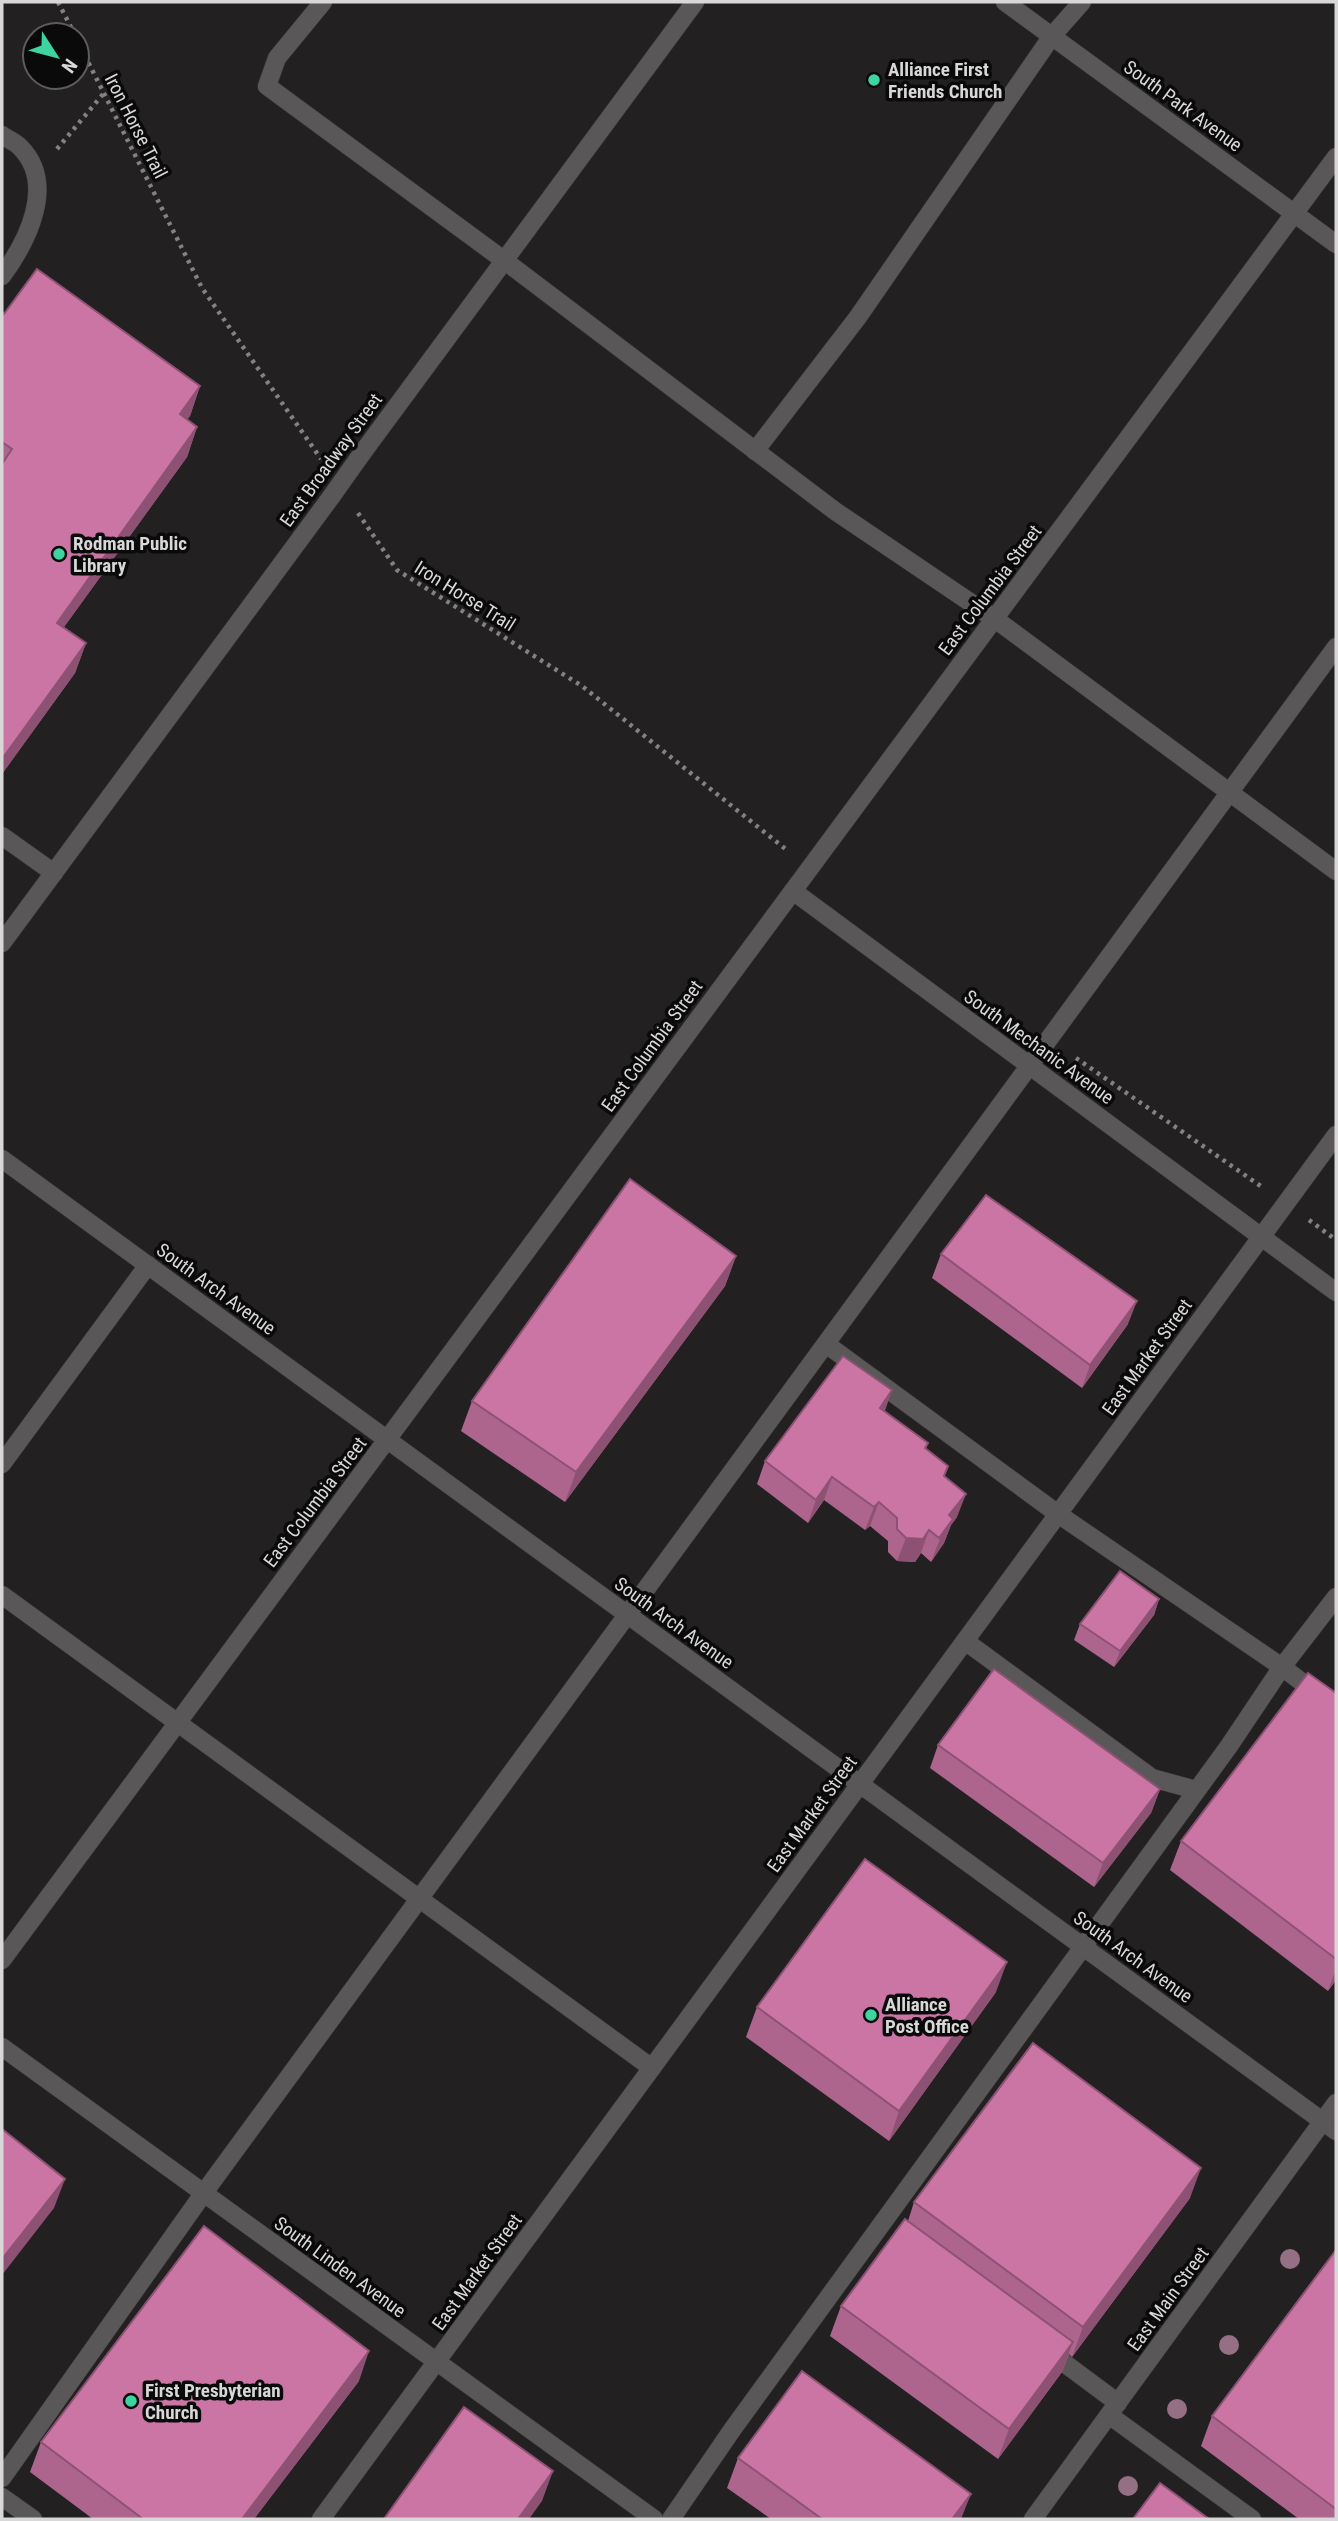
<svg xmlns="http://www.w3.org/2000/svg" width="1338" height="2521" font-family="'Roboto Condensed',sans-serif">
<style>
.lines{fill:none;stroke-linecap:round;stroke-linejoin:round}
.service-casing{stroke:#3d3b3c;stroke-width:19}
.minor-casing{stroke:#3d3b3c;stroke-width:19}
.tertiary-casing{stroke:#3d3b3c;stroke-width:19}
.path{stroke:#838183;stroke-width:4.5;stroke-dasharray:3.5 5;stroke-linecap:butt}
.service{stroke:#5a5758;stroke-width:18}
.minor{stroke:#5a5758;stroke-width:18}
.tertiary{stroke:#5a5758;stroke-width:18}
.tertiary-bridge-casing{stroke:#3d3b3c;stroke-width:19;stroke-linecap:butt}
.tertiary-bridge{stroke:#5a5758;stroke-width:18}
.tree{fill:#956f83}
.wall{fill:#ae658d}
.shaded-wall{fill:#8d5273}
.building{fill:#ca75a4;stroke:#8d5273;stroke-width:2}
.poi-dot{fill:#3ed4a2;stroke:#0b0a0b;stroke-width:2.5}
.labels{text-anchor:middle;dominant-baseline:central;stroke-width:7;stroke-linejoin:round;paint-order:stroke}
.poi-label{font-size:19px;font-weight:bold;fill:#d9d8d9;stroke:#0b0a0b;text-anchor:start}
.street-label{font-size:19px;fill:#d9d8d9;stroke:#0b0a0b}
</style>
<rect width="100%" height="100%" fill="#232022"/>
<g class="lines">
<!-- service casing -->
<g class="service-casing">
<g id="service">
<path d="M323,2L277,58L267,86L505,261L835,511L995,619L1336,871"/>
<path d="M2,135C7,139 16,142 20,147C57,184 27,242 2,276"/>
<path d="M755,451L858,317L1052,36L1082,2"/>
<path d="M2,836L54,873"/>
<path d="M826,1344L1058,1514L1282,1667L1336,1708"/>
<path d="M2,1464L148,1265"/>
<path d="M2,1595L652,2068"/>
<path d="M965,1641L1152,1778L1196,1790"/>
<path d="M1048,2351L1118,2403"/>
<path d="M1109,2415L1252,2519"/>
<path d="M2,2478L203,2194L1336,647"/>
<path d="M2,2497L33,2519"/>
<path d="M671,2519L732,2430L1229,1746L1282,1667L1336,1597"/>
</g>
</g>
<!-- minor casing -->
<g class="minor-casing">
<g id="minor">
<path d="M1005,2L1336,244"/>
<path d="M793,891L1336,1292"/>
<path d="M2,1960L1336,157"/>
<path d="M2,2047L654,2519"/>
<path d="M321,2519L1336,1135"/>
</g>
</g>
<!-- tertiary casing -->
<g class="tertiary-casing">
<g id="tertiary">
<path d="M363,452L695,2"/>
<path d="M2,943L331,497"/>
<path d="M2,1159L1336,2131"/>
<path d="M1033,2519L1336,2103"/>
</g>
</g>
<!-- path -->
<g class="path">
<path d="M58,2L75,35"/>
<path d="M77,40L202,288L321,459"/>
<path d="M57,149L104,93"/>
<path d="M358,513L397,570L582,686L788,851"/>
<path d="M1076,1058L1262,1187"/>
<path d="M1309,1220L1336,1240"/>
</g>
<!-- service -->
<use href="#service" class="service"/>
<!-- minor -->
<use href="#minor" class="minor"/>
<!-- tertiary -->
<use href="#tertiary" class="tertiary"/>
<!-- tertiary-bridge casing -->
<g class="tertiary-bridge-casing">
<path id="tertiary-bridge" d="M331,497L363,452"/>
</g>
<!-- tertiary-bridge -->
<use href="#tertiary-bridge" class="tertiary-bridge"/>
</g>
<!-- trees -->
<g class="tree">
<circle cx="1290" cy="2259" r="10"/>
<circle cx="1229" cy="2345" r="10"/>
<circle cx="1177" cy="2409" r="10"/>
<circle cx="1128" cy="2486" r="10"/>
</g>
<!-- wall -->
<g class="wall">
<path d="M2,312L200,386L190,416L187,419L197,427L187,457L64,627L86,643L75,673L2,774Z"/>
<path d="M941,1254L1128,1324L1082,1388L932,1278Z"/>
<path d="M736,1256L725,1286L565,1502L461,1431L472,1401Z"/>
<path d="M885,1412L928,1443L926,1449L944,1477L957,1517L951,1525L944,1543L931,1562L921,1553L915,1562L897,1561L888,1552V1541L870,1526L865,1530L824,1500L808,1523L757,1484L765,1461Z"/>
<path d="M1159,1599L1154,1615L1114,1667L1074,1640L1080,1624Z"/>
<path d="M1336,1693V1980L1328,1991L1170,1870L1181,1841Z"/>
<path d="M938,1745L1160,1789L1151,1813L1094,1887L930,1768Z"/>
<path d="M996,1992L889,2141L746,2037L757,2007Z"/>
<path d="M1190,2198L1072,2357L1069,2354L1062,2372L998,2459L830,2336L841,2306L908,2221L914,2202Z"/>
<path d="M1336,2250V2519H1299L1201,2446L1212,2416Z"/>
<path d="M359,2381L254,2519H93L30,2472L41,2442Z"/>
<path d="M738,2458L961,2519H771L727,2488Z"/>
</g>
<!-- shaded-wall -->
<g class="shaded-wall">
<path d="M200,386L190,416L169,444L180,414Z"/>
<path d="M197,427L187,457L46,652L57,623Z"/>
<path d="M86,643L75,673L2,774V759Z"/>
<path d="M736,1256L725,1286L565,1502L576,1472Z"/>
<path d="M1137,1301L1128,1324L1082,1388L1090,1365Z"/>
<path d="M892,1390L884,1414L880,1408Z"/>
<path d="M832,1477L824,1500L808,1523L816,1500Z"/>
<path d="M966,1494L957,1517L951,1525L944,1543L931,1562L949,1515Z"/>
<path d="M879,1502L870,1526L865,1530L874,1507Z"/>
<path d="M929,1530L921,1553L915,1562L897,1561L906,1538Z"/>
<path d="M1159,1599L1154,1615L1114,1667L1120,1651Z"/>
<path d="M1160,1789L1151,1813L1094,1887L1103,1863Z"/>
<path d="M1007,1962L996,1992L889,2141L899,2111Z"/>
<path d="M1336,1969V1980L1328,1991Z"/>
<path d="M1201,2168L1190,2198L1072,2357L1083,2327Z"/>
<path d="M65,2179L54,2208L2,2275V2259Z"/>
<path d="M1073,2342L1062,2372L998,2459L1009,2429Z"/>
<path d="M369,2351L359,2381L254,2519H242Z"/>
<path d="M553,2471L542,2501L529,2519H518Z"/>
<path d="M971,2494L961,2519H952Z"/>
</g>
<!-- building -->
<g class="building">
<path d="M37,269L200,386L180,414L197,427L57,623L86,643L2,759V464L12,449L2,442V312L4,314Z"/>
<path d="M630,1179L736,1256L576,1472L472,1401Z"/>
<path d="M986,1195L1137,1301L1090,1365L941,1254Z"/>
<path d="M843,1356L892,1390L880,1408L928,1443L925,1448L948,1466L944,1476L966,1494L949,1515L953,1519L939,1538L929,1530L923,1539L906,1538L897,1529V1518L879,1502L874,1507L832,1477L816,1500L765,1461Z"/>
<path d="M1120,1571L1159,1599L1120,1651L1080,1624Z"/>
<path d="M994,1669L1160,1789L1103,1863L938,1745Z"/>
<path d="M1308,1673L1336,1693V1959L1181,1841Z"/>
<path d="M865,1859L1007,1962L899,2111L757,2007Z"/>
<path d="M1033,2043L1201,2168L1083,2327L914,2202Z"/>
<path d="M2,2129L65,2179L2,2259Z"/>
<path d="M905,2219L1073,2342L1009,2429L841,2306Z"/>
<path d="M204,2226L369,2351L242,2519H143L41,2442Z"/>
<path d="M1336,2250V2509L1212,2416Z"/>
<path d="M802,2371L971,2494L952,2519H822L738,2458Z"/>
<path d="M464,2407L553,2471L518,2519H384Z"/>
<path d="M1160,2483L1209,2519H1133Z"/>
</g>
<!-- markers -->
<g class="poi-dot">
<circle cx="874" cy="80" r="7"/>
<circle cx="59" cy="554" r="7"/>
<circle cx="871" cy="2015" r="7"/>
<circle cx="131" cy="2401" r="7"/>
</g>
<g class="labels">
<!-- poi labels -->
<g class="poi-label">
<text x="888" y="69">Alliance First<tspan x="888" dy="22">Friends Church</tspan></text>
<text x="73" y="543">Rodman Public<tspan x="73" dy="22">Library</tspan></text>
<text x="885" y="2004">Alliance<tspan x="885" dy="22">Post Office</tspan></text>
<text x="145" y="2390">First Presbyterian<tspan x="145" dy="22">Church</tspan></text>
</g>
<!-- street labels -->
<g class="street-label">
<text transform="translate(1183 106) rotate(36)">South Park Avenue</text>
<text transform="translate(136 126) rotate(63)">Iron Horse Trail</text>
<text transform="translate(331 460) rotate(-54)">East Broadway Street</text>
<text transform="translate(990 590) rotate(-53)">East Columbia Street</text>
<text transform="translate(465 596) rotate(32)">Iron Horse Trail</text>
<text transform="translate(652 1046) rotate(-54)">East Columbia Street</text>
<text transform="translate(1039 1047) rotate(36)">South Mechanic Avenue</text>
<text transform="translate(216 1289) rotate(36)">South Arch Avenue</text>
<text transform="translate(1147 1357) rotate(-54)">East Market Street</text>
<text transform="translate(315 1502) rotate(-53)">East Columbia Street</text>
<text transform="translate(674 1623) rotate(36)">South Arch Avenue</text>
<text transform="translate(812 1814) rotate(-54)">East Market Street</text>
<text transform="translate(1133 1957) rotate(36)">South Arch Avenue</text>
<text transform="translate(340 2267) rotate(36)">South Linden Avenue</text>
<text transform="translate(477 2272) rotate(-54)">East Market Street</text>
<text transform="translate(1168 2299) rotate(-54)">East Main Street</text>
</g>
</g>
<!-- border -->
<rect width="1338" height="2521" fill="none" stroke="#d9d8d9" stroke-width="7"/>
<!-- north arrow -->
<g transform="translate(56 56) rotate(126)"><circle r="33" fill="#0b0a0b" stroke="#5d5c5d" stroke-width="2"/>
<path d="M0-5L12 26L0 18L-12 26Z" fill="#3ed4a2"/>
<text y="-10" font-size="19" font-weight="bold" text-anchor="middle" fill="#d9d8d9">N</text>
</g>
</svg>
